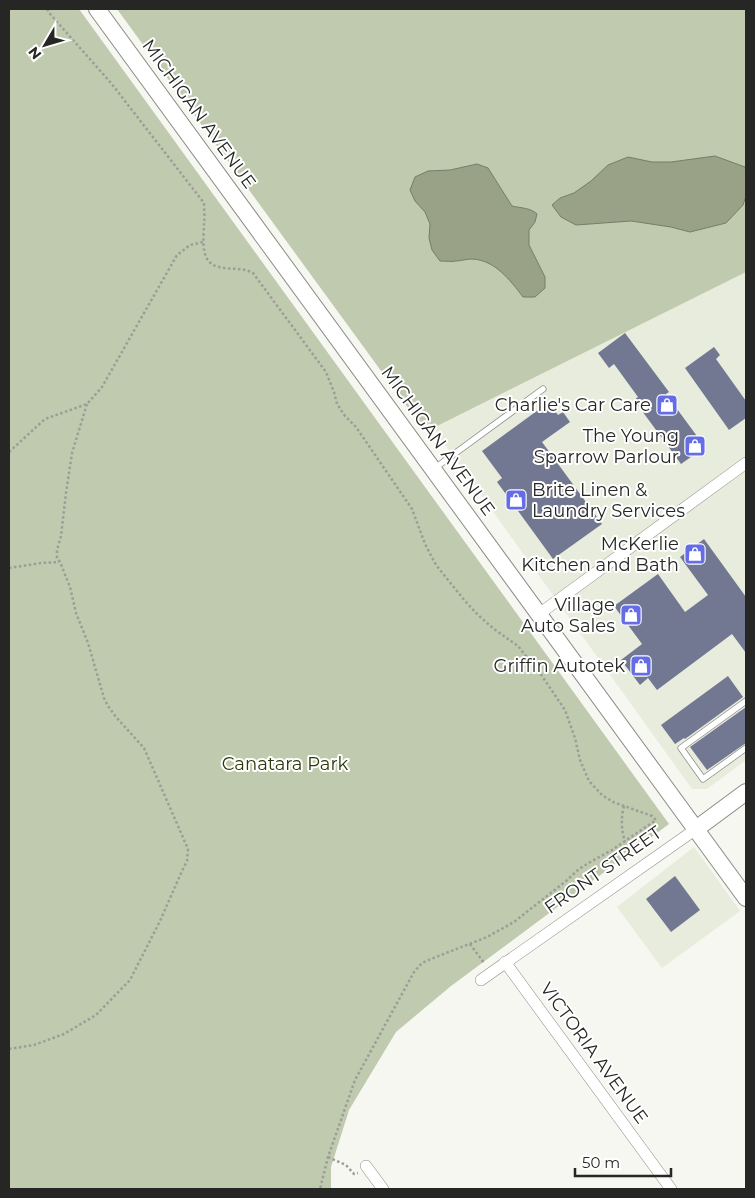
<svg xmlns="http://www.w3.org/2000/svg" width="755" height="1198" font-family="Montserrat,sans-serif">
<style>
.built{fill:#e7ecdd}
.green{fill:#c0caae}
.water{fill:#99a286;stroke:#767d69}
.building{fill:#737892}
.lines{fill:none;stroke-linecap:round;stroke-linejoin:round}
.lane-casing{stroke:#8a8d86;stroke-width:7}
.street-casing{stroke:#8a8d86;stroke-width:12}
.secondary-casing{stroke:#8a8d86;stroke-width:18}
.path{stroke:#9c9d98;stroke-width:2.5;stroke-dasharray:2.5 2.5;stroke-linecap:butt}
.lane{stroke:#fff;stroke-width:5.5}
.street{stroke:#fff;stroke-width:11}
.secondary{stroke:#fff;stroke-width:16}
.labels{text-anchor:middle;dominant-baseline:central;stroke-width:4;stroke-linejoin:round;paint-order:stroke}
.street-label{font-size:18px;fill:#262724;stroke:#fff}
.poi-label{font-size:18px;fill:#262724;stroke:#fff;text-anchor:end}
.park-label{font-size:18px;fill:#2d3909;stroke:#fff}
</style>
<rect width="100%" height="100%" fill="#f5f7f0"/>
<!-- built -->
<g class="built">
<path d="M746,272V760L707,789H692L433,428L422,427L457,405Z"/>
<path d="M694,847L740,911L662,968L617,907Z"/>
</g>
<!-- green -->
<g class="green">
<path d="M9,9H79L669,824L451,986L396,1032L349,1110L331,1167V1189H9Z"/>
<path d="M117,9H746V272L433,428L429,423L422,427Z"/>
</g>
<!-- water -->
<g class="water">
<path d="M715,156L745,167L746,171V196L743,205L726,223L690,232L671,227L631,221L576,225L561,217L552,205L560,198L574,193L591,181L608,165L628,157L652,162H671Z"/>
<path d="M477,164L488,168L512,206C521,208 531,208 537,214L535,222L529,230V245L545,277V288L535,297H523C510,280 495,260 472,259C466,259 461,261 456,261C451,262 446,261 440,261L432,250L429,238L430,224L425,212L415,201L410,190L415,177L428,171L450,170Z"/>
</g>
<!-- building -->
<g class="building">
<path d="M625,333L669,392L666,394L705,447L681,464L634,400L638,397L614,364L609,368L598,353Z"/>
<path d="M714,347L720,355L716,359L746,401V418L729,430L685,368Z"/>
<path d="M549,402L558,415L563,412L570,422L542,442L602,524L553,559L497,482L502,478L482,451Z"/>
<path d="M704,539L746,597V653L732,634L657,690L648,678L640,685L621,660L642,644L614,606L658,574L685,612L708,595L680,557Z"/>
<path d="M728,676L743,697L685,739L684,738L675,744L661,725Z"/>
<path d="M746,707V743L707,770L690,747Z"/>
<path d="M675,876L700,910L671,932L646,899Z"/>
</g>
<g class="lines">
<!-- lane casing -->
<g class="lane-casing">
<g id="lane">
<path d="M435,468L543,389"/>
<path d="M746,701L681,748L703,779L746,748"/>
</g>
</g>
<!-- street casing -->
<g class="street-casing">
<g id="street">
<path d="M539,614L746,463"/>
<path d="M505,962L671,1189"/>
<path d="M481,980L696,829"/>
<path d="M366,1166L383,1189"/>
</g>
</g>
<!-- secondary casing -->
<g class="secondary-casing">
<g id="secondary">
<path d="M97,9L746,898"/>
<path d="M696,829L746,792"/>
</g>
</g>
<!-- path -->
<g class="path">
<path d="M47,9L51,15L111,83L204,203C204,210 205,217 204,223C204,238 199,263 219,267C230,270 243,267 253,273L326,372L334,392L337,404L345,416L356,427L412,509L425,544L436,565L465,601L478,615L494,629L518,646L542,676L565,710L575,738L580,760L589,781L602,795L613,802L652,816L656,820L612,850L592,861L579,869L566,881L514,922L487,937L431,959L422,963L414,972L355,1080L328,1157L320,1189"/>
<path d="M9,452L45,419L87,404L102,387L177,255L190,245L203,242"/>
<path d="M9,568L41,563L59,562"/>
<path d="M624,806C621,817 621,830 625,841"/>
<path d="M470,944L484,963"/>
<path d="M9,1049L34,1045L64,1034L96,1015L130,980L160,921L182,871L187,861L188,849L144,748L116,717L108,706L104,698L88,643L76,613L70,587L60,562L57,558V550L61,536L66,493L72,453L87,404"/>
<path d="M328,1157L346,1165L354,1174L358,1173"/>
</g>
<!-- lane -->
<use href="#lane" class="lane"/>
<!-- street -->
<use href="#street" class="street"/>
<!-- secondary -->
<use href="#secondary" class="secondary"/>
</g>
<!-- icons -->
<defs>
<g id="shop-square" transform="scale(1.125)"><rect x="-9" y="-9" width="18" height="18" rx="4" fill="#646de5" stroke="#fff"/><path d="M-5-2.5h2.3a2.7 3.5 0 0 1 5.4 0H5L5.5 6h-11ZM-1.5-2.5h3a1.5 2.3 0 0 0-3 0Z" fill="#fff"/></g>
</defs>
<g fill-rule="evenodd">
<use href="#shop-square" x="667" y="405"/>
<use href="#shop-square" x="695" y="446"/>
<use href="#shop-square" x="516" y="500"/>
<use href="#shop-square" x="695" y="554"/>
<use href="#shop-square" x="631" y="615"/>
<use href="#shop-square" x="641" y="666"/>
</g>
<g class="labels">
<!-- street labels -->
<g class="street-label">
<text transform="translate(199 114) rotate(54)">MICHIGAN AVENUE</text>
<text transform="translate(438 441) rotate(54)">MICHIGAN AVENUE</text>
<text transform="translate(603 870) rotate(-35)">FRONT STREET</text>
<text transform="translate(594 1053) rotate(54)">VICTORIA AVENUE</text>
</g>
<!-- poi labels -->
<g class="poi-label">
<text x="651" y="405">Charlie's Car Care</text>
<text x="679" y="436">The Young<tspan x="679" dy="21">Sparrow Parlour</tspan></text>
<text x="532" y="490" text-anchor="start">Brite Linen &amp;<tspan x="532" dy="21">Laundry Services</tspan></text>
<text x="679" y="544">McKerlie<tspan x="679" dy="21">Kitchen and Bath</tspan></text>
<text x="615" y="605">Village<tspan x="615" dy="21">Auto Sales</tspan></text>
<text x="625" y="666">Griffin Autotek</text>
</g>
<!-- park labels -->
<g class="park-label">
<text x="285" y="764">Canatara Park</text>
</g>
</g>
<!-- border -->
<rect width="755" height="1198" fill="none" stroke="#262724" stroke-width="20"/>
<!-- north arrow -->
<g transform="translate(45 45) rotate(232)" stroke="#ffffff" stroke-width="4" paint-order="stroke">
<path d="M0-4L9 19L0 12L-9 19Z" fill="#262724"/>
<text y="-8" font-size="14" font-weight="bold" text-anchor="middle" fill="#262724">N</text>
</g>
<!-- scale -->
<path d="M575 1168v8h96v-8" fill="none" stroke="#262724" stroke-width="2.5"/>
<text x="582" y="1168" font-size="15" fill="#262724" stroke="#ffffff" stroke-width="4" paint-order="stroke">50 m</text>
</svg>
